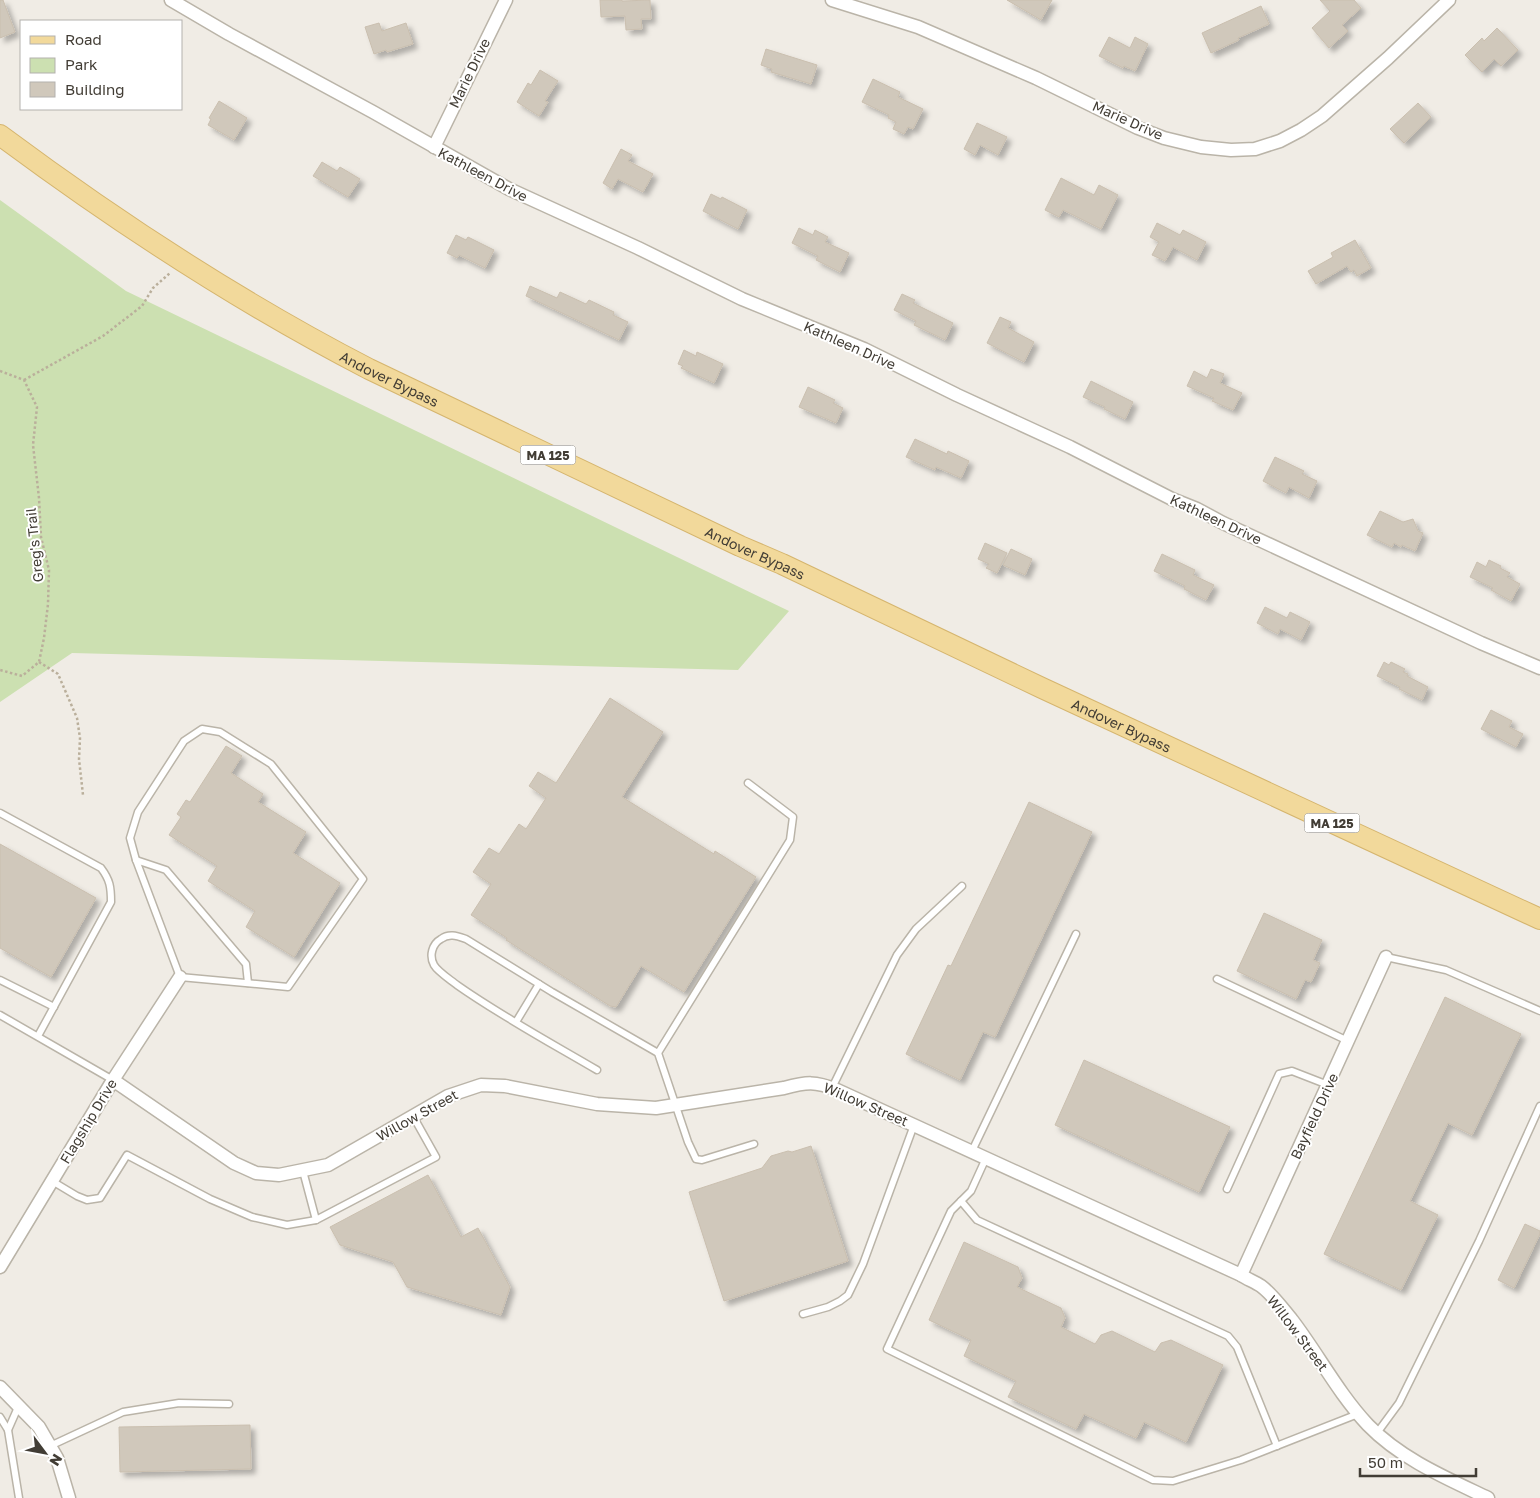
<svg xmlns="http://www.w3.org/2000/svg" width="1540" height="1498" font-family="'Golos Text',sans-serif">
<style>
.green{fill:#cce0b1}
.building{fill:#d0c8bb;stroke:#cabfaf;filter:url(#shadow)}
.lines{fill:none;stroke-linecap:round;stroke-linejoin:round}
.lane-casing{stroke:#bab4a8;stroke-width:9}
.street-casing{stroke:#bab4a8;stroke-width:15}
.primary-casing{stroke:#d5b56e;stroke-width:22}
.path{stroke:#baaf9b;stroke-width:2.5;stroke-dasharray:2.5 2.5;stroke-linecap:butt}
.lane{stroke:#fff;stroke-width:6}
.street{stroke:#fff;stroke-width:12}
.primary{stroke:#f2d99b;stroke-width:20}
.labels{text-anchor:middle;dominant-baseline:central;stroke-width:4;stroke-linejoin:round;paint-order:stroke}
.shield{fill:#fff;stroke:#7b7772;stroke-width:1}
.shield-label{font-size:12px;font-weight:bold;fill:#423d35}
.street-label{font-size:14px;fill:#423d35;stroke:#fff}
</style>
<defs>
<filter id="shadow"><feDropShadow dx="4.5" dy="4.5" stdDeviation="2.5" flood-color="#0004"/></filter>
</defs>
<rect width="100%" height="100%" fill="#f0ece5"/>
<!-- green -->
<path class="green" d="M0,200L126,291L789,611L738,670L72,653L0,702Z"/>
<!-- building -->
<g class="building">
<path d="M0,0H3L15,32L0,38Z"/>
<path d="M600,0H622V1L650,0L651,19H641L642,29L626,30L625,16L601,17Z"/>
<path d="M1007,0H1052L1041,20Z"/>
<path d="M1320,0H1354L1361,8L1342,25L1348,31L1329,48L1312,28L1330,11Z"/>
<path d="M1261,6L1269,24L1238,38L1239,40L1211,53L1202,33Z"/>
<path d="M379,23L382,31L406,23L413,44L387,52L386,50L374,54L365,27Z"/>
<path d="M1497,28L1518,50L1501,66L1494,59L1482,72L1465,55L1482,38L1484,41Z"/>
<path d="M1109,37L1130,48L1135,37L1148,44L1135,71L1124,66L1123,68L1099,56Z"/>
<path d="M766,49L817,65L811,84L771,72L772,69L761,65Z"/>
<path d="M540,70L558,81L545,101L548,102L539,116L517,102L528,83L531,85Z"/>
<path d="M873,79L900,92L898,97L923,109L913,129L908,127L904,134L893,129L896,122L888,118L889,115L862,102Z"/>
<path d="M219,101L247,118L234,140L208,125L211,119L209,118Z"/>
<path d="M1418,103L1431,117L1404,143L1390,129Z"/>
<path d="M977,123L1007,137L998,155L980,145L975,155L964,149Z"/>
<path d="M621,149L632,155L628,161L653,174L643,192L618,179L612,189L603,183Z"/>
<path d="M322,162L337,171L340,167L360,179L348,197L313,176Z"/>
<path d="M1061,178L1094,195L1099,185L1118,195L1101,229L1063,210L1059,217L1045,210Z"/>
<path d="M711,194L721,199L722,197L747,210L738,229L703,211Z"/>
<path d="M1157,223L1180,235L1183,230L1206,242L1197,260L1173,247L1165,261L1152,255L1159,242L1150,237Z"/>
<path d="M799,228L813,235L815,230L828,237L825,242L849,253L840,272L816,260L818,256L792,243Z"/>
<path d="M456,235L466,240L468,237L494,250L485,268L459,255L457,258L447,253Z"/>
<path d="M1355,240L1371,268L1357,276L1354,270L1351,272L1347,266L1316,284L1308,271L1333,257L1331,253Z"/>
<path d="M530,286L557,298L560,292L586,304L589,300L614,312L613,315L628,322L619,340L526,296Z"/>
<path d="M902,294L915,300L913,303L953,323L945,340L914,325L916,321L894,310Z"/>
<path d="M1000,317L1011,322L1008,328L1034,342L1024,362L987,343Z"/>
<path d="M684,350L696,356L697,352L723,364L714,383L681,368L683,366L678,364Z"/>
<path d="M1211,369L1224,374L1220,383L1242,393L1233,410L1212,401L1214,398L1187,386L1194,371L1207,378Z"/>
<path d="M1091,381L1133,402L1125,419L1104,409L1105,407L1083,397Z"/>
<path d="M808,387L835,400L833,403L843,408L836,423L799,407Z"/>
<path d="M915,439L947,454L948,451L969,461L961,478L936,467L935,470L906,457Z"/>
<path d="M1275,457L1304,471L1302,474L1317,481L1309,498L1289,487L1286,493L1263,481Z"/>
<path d="M1380,511L1403,522L1413,519L1418,531L1423,533L1415,551L1402,545L1401,547L1394,543L1392,547L1367,535Z"/>
<path d="M985,543L1007,553L997,573L986,568L989,564L978,559Z"/>
<path d="M1011,549L1032,559L1025,575L1003,565Z"/>
<path d="M1162,554L1195,570L1193,575L1214,585L1206,600L1184,589L1185,586L1154,571Z"/>
<path d="M1489,560L1501,566L1500,568L1510,573L1507,577L1520,584L1511,601L1491,590L1493,588L1470,577L1477,562L1486,567Z"/>
<path d="M1265,607L1287,618L1290,612L1310,622L1301,640L1280,629L1278,634L1257,623Z"/>
<path d="M1384,662L1389,665L1391,662L1405,669L1403,672L1408,674L1407,676L1428,687L1422,700L1399,689L1400,687L1377,676Z"/>
<path d="M610,698L663,732L622,797L714,854L715,851L756,877L684,992L641,966L616,1007L610,1006L506,940L507,938L471,915L491,884L473,872L489,848L499,854L519,824L526,829L546,798L529,786L538,772L556,783Z"/>
<path d="M1491,710L1512,721L1509,727L1523,734L1516,747L1481,729Z"/>
<path d="M226,746L242,756L231,773L263,794L258,802L306,832L293,853L340,883L294,957L246,927L255,911L208,881L217,866L169,835L181,817L177,814L186,800L190,802Z"/>
<path d="M1029,802L1092,832L995,1037L983,1032L960,1080L906,1054L948,965L951,966Z"/>
<path d="M0,844L96,898L51,977L0,948Z"/>
<path d="M1264,913L1322,940L1313,960L1320,963L1311,982L1305,980L1296,999L1237,971Z"/>
<path d="M1445,997L1521,1034L1472,1135L1448,1123L1410,1201L1438,1215L1401,1290L1324,1254Z"/>
<path d="M1084,1060L1230,1127L1199,1192L1055,1125Z"/>
<path d="M811,1146L848,1261L724,1301L689,1192L762,1168L771,1156L788,1151L792,1152Z"/>
<path d="M428,1175L461,1237L478,1228L510,1287L501,1315L407,1287L393,1262L340,1245L330,1227Z"/>
<path d="M1525,1224L1540,1231V1234L1514,1288L1498,1280Z"/>
<path d="M964,1242L1018,1267L1022,1278L1017,1287L1061,1308L1065,1318L1061,1327L1095,1344L1101,1335L1112,1331L1155,1352L1161,1343L1171,1340L1223,1365L1186,1442L1144,1422L1136,1438L1084,1414L1076,1429L1008,1397L1016,1381L964,1356L971,1340L929,1320Z"/>
<path d="M250,1425L251,1469L120,1472L119,1427Z"/>
</g>
<g class="lines">
<!-- lane casing -->
<g class="lane-casing">
<g id="lane">
<path d="M202,729L220,732L271,764L363,879L288,987L180,977L136,860L130,838L138,812L184,741Z"/>
<path d="M0,813L101,868C110,880 111,887 111,902L38,1036"/>
<path d="M136,860L166,870L246,964L248,983"/>
<path d="M1386,957L1446,970L1540,1011"/>
<path d="M1217,979L1348,1041"/>
<path d="M0,980L54,1007"/>
<path d="M0,1015L113,1080"/>
<path d="M516,1022L539,984"/>
<path d="M658,1053L790,840L793,817L748,783"/>
<path d="M597,1070C551,1043 501,1016 457,985C451,980 438,972 434,965C429,956 432,944 441,939C449,933 457,936 466,939L552,992L658,1053L688,1142L696,1159L702,1160L754,1144"/>
<path d="M832,1088L897,955L916,929L962,886"/>
<path d="M972,1151L1076,934"/>
<path d="M986,1158L971,1191L951,1211L887,1349L1153,1480L1173,1481L1241,1460L1358,1414"/>
<path d="M303,1171L316,1220"/>
<path d="M52,1181L77,1196L87,1200L100,1198L127,1155L210,1199L252,1217L287,1225L316,1220L436,1157L413,1116"/>
<path d="M1227,1189L1279,1074L1292,1071L1328,1085"/>
<path d="M961,1201L977,1220L1228,1336L1237,1347L1277,1446"/>
<path d="M803,1314L828,1307L840,1301L848,1295L863,1264L914,1125"/>
<path d="M19,1405L8,1430L19,1498"/>
<path d="M0,1417L8,1430"/>
<path d="M1377,1433L1399,1403L1479,1241L1540,1106"/>
<path d="M50,1446L123,1412L179,1403L229,1404"/>
</g>
</g>
<!-- street casing -->
<g class="street-casing">
<g id="street">
<path d="M171,0L229,34L373,112L509,189L638,248L742,299L864,349L957,395L1070,447L1172,499L1197,509L1223,523L1481,643L1540,668"/>
<path d="M832,0L918,27L1036,78L1138,128L1164,138L1201,147L1231,150L1255,149L1280,141L1301,130L1322,116L1388,58L1449,0"/>
<path d="M434,147L506,0"/>
<path d="M113,1080L234,1163L256,1173L279,1175L328,1165L448,1096L481,1085L505,1086L597,1104L656,1108L784,1088C807,1082 815,1081 837,1090L1241,1275C1247,1279 1255,1282 1261,1286C1273,1295 1282,1308 1292,1320C1318,1354 1338,1393 1368,1425C1401,1459 1446,1478 1488,1498"/>
<path d="M0,1267L113,1080L180,977"/>
<path d="M1241,1275L1386,957"/>
<path d="M0,1387L39,1427L57,1458L69,1498"/>
</g>
</g>
<!-- primary casing -->
<g class="primary-casing">
<g id="primary">
<path id="s1" d="M0,135C117,222 239,302 369,369L740,546L782,564L1042,688L1540,919"/>
</g>
</g>
<!-- path -->
<g class="path">
<path d="M0,371L24,380L37,407L33,445L39,498L41,537L49,570L48,604L44,638L39,662L22,676L0,670"/>
<path d="M24,380L103,336L142,306L153,288L170,273"/>
<path d="M39,662L58,674L77,718L80,738L79,759L83,795"/>
</g>
<!-- lane -->
<use href="#lane" class="lane"/>
<!-- street -->
<use href="#street" class="street"/>
<!-- primary -->
<use href="#primary" class="primary"/>
</g>
<g class="labels">
<!-- shield labels -->
<g class="shield">
<rect x="520.5" y="445.5" width="55" height="19" rx="4"/>
<rect x="1304.5" y="813.5" width="55" height="19" rx="4"/>
</g>
<g class="shield-label">
<text x="548" y="455">MA 125</text>
<text x="1332" y="823">MA 125</text>
</g>
<!-- street labels -->
<g class="street-label">
<text transform="translate(469 73) rotate(-64)">Marie Drive</text>
<text transform="translate(1128 120) rotate(24)">Marie Drive</text>
<text transform="translate(483 174) rotate(28)">Kathleen Drive</text>
<text transform="translate(850 345) rotate(24)">Kathleen Drive</text>
<text stroke="none"><textPath href="#s1" startOffset="460">Andover Bypass</textPath></text>
<text transform="translate(1216 519) rotate(25)">Kathleen Drive</text>
<text transform="translate(34 545) rotate(-96)">Greg's Trail</text>
<text stroke="none"><textPath href="#s1" startOffset="865">Andover Bypass</textPath></text>
<text stroke="none"><textPath href="#s1" startOffset="1270">Andover Bypass</textPath></text>
<text transform="translate(866 1104) rotate(23)">Willow Street</text>
<text transform="translate(417 1115) rotate(-29)">Willow Street</text>
<text transform="translate(1314 1116) rotate(-65)">Bayfield Drive</text>
<text transform="translate(88 1121) rotate(-59)">Flagship Drive</text>
<text transform="translate(1298 1333) rotate(53)">Willow Street</text>
</g>
</g>
<!-- legend -->
<rect x="20" y="20" width="162" height="90" fill="#ffffff" stroke="#b3b1ae"/>
<rect x="30" y="36" width="25" height="8" fill="#f2d99b" stroke="#b3b1ae"/>
<text x="65" y="45" font-size="15" fill="#423d35">Road</text>
<rect x="30" y="58" width="25" height="15" fill="#cce0b1" stroke="#b3b1ae"/>
<text x="65" y="70" font-size="15" fill="#423d35">Park</text>
<rect x="30" y="82" width="25" height="15" fill="#d0c8bb" stroke="#b3b1ae"/>
<text x="65" y="95" font-size="15" fill="#423d35">Building</text>
<!-- north arrow -->
<g transform="translate(45 1453) rotate(122)" stroke="#ffffff" stroke-width="4" paint-order="stroke">
<path d="M0-4L9 19L0 12L-9 19Z" fill="#423d35"/>
<text y="-8" font-size="14" font-weight="bold" text-anchor="middle" fill="#423d35">N</text>
</g>
<!-- scale -->
<path d="M1360 1468v8h116v-8" fill="none" stroke="#423d35" stroke-width="2.5"/>
<text x="1368" y="1468" font-size="15" fill="#423d35" stroke="#ffffff" stroke-width="4" paint-order="stroke">50 m</text>
</svg>
